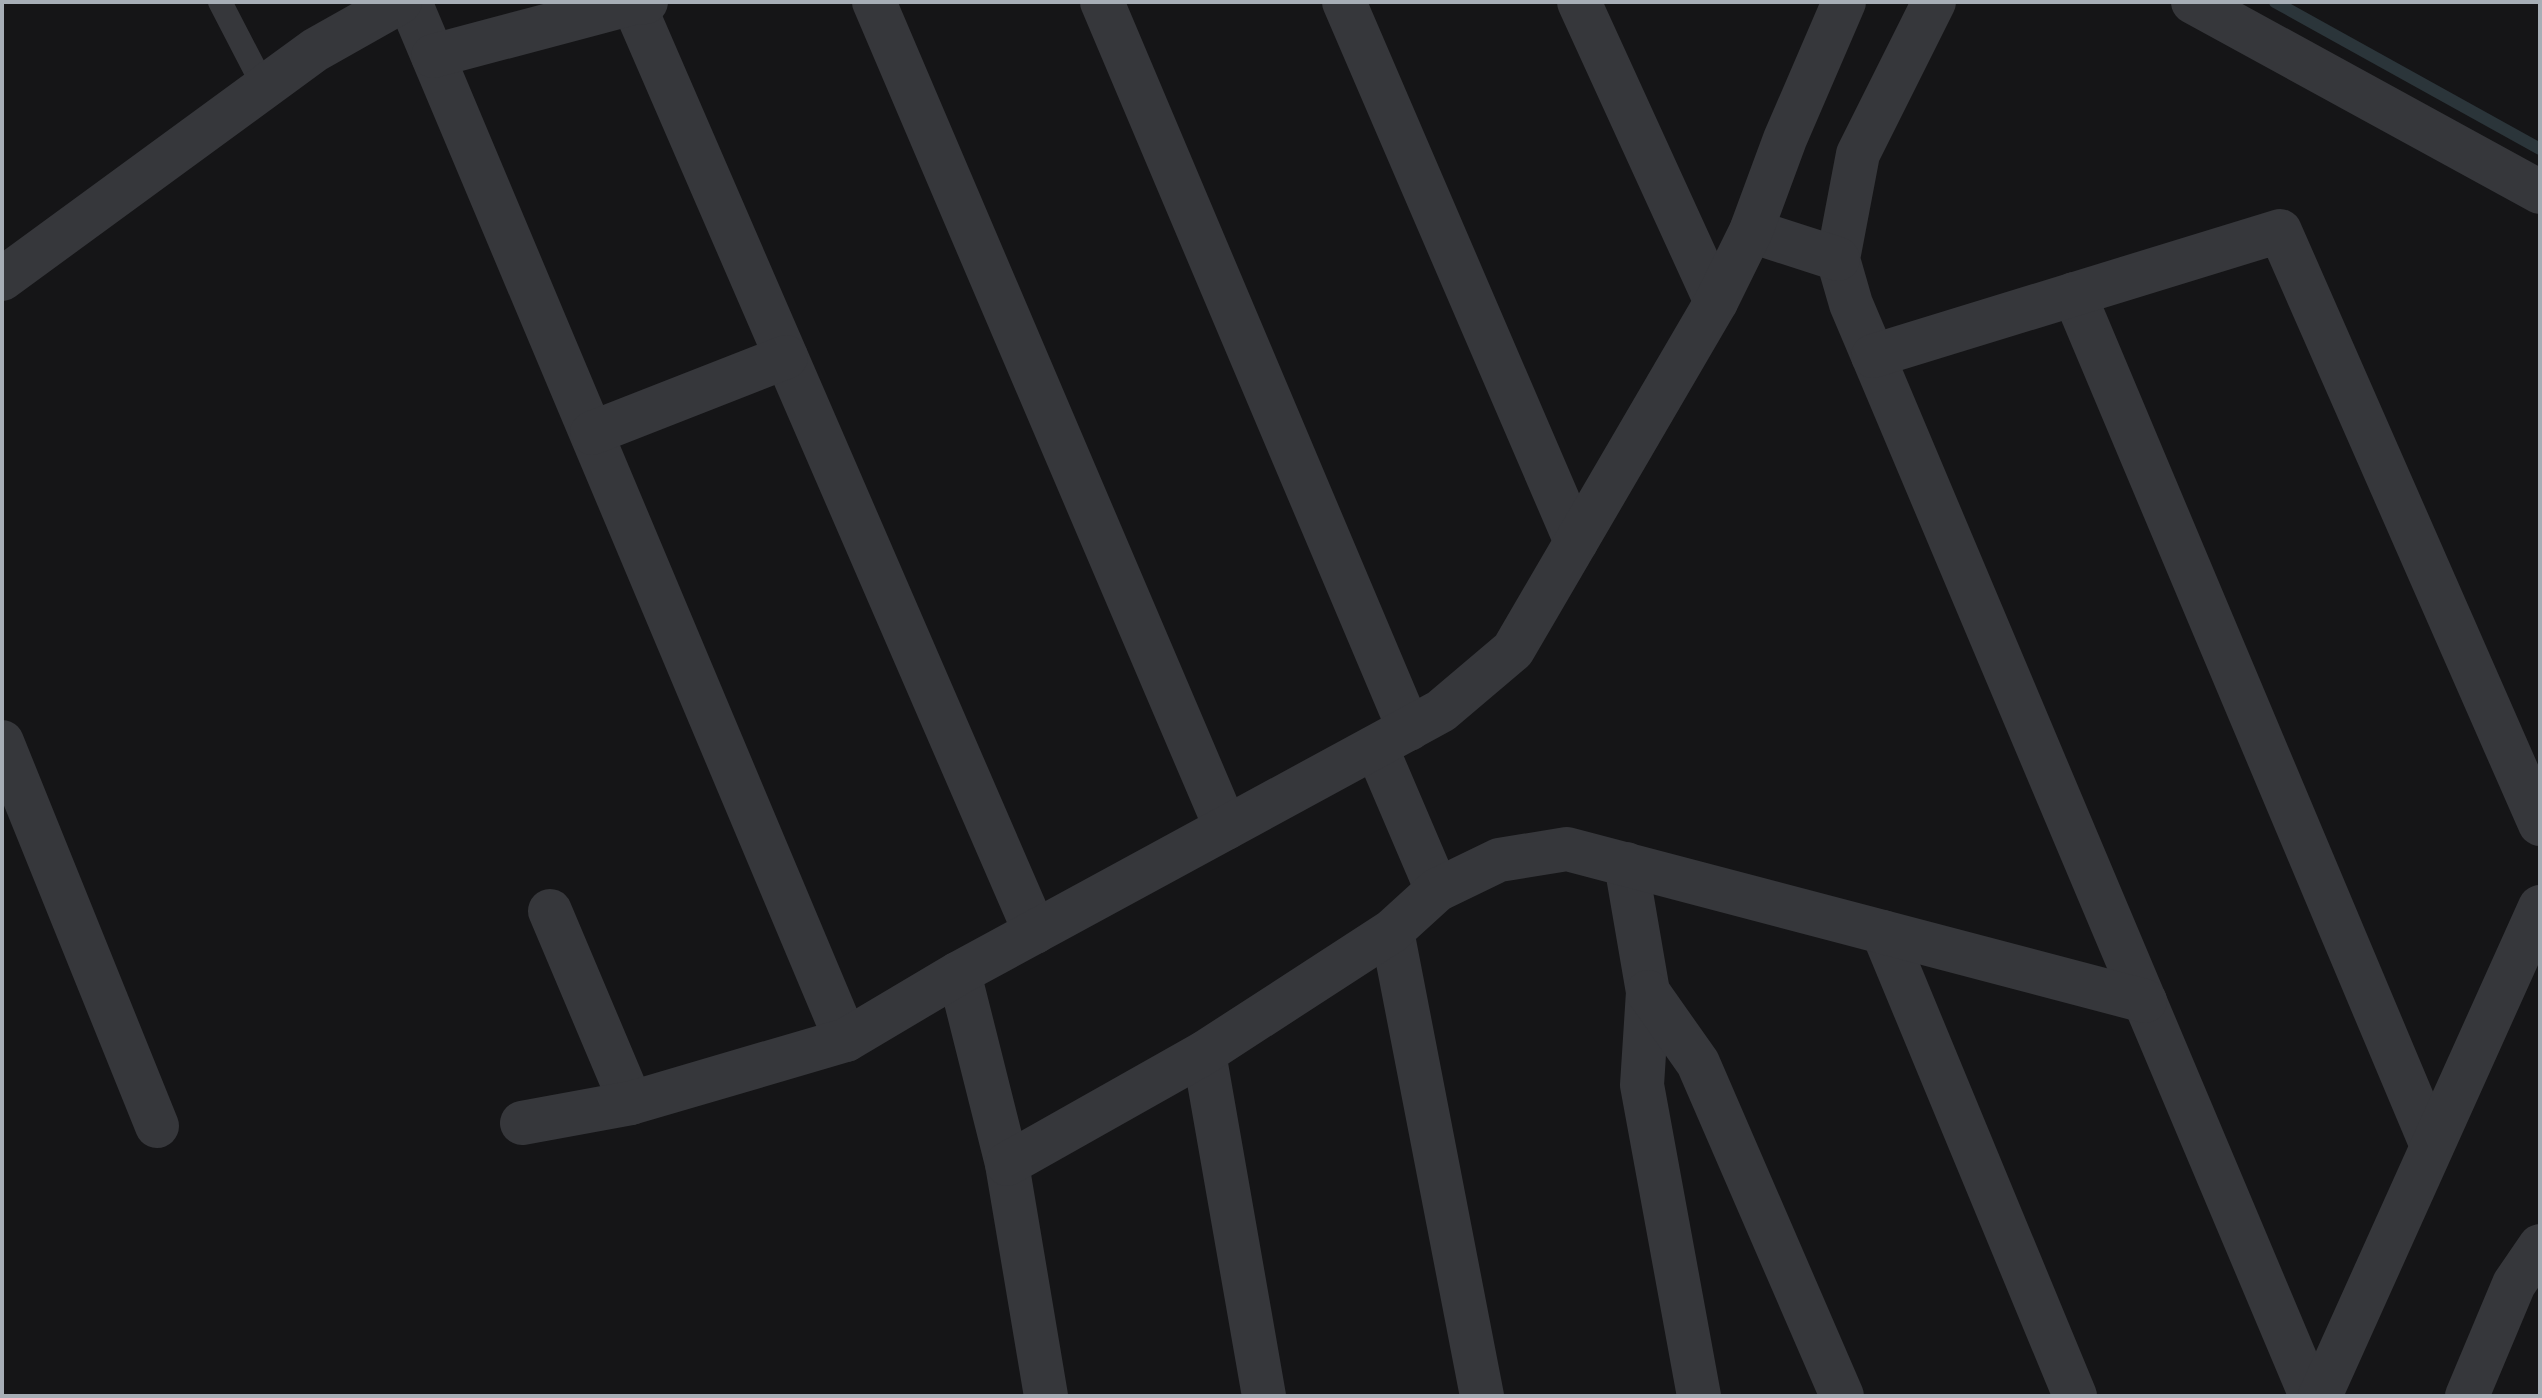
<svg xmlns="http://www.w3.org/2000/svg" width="2542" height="1398" font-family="Montserrat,sans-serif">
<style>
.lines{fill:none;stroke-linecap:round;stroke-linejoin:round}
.stream{stroke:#2b353a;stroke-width:12}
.service{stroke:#36373b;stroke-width:24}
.minor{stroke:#36373b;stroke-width:44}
</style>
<rect width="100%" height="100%" fill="#151517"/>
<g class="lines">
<!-- stream -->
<path class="stream" d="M2275,2L2540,149"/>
<!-- service -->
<path class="service" d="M220,2L264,87"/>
<!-- minor -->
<g class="minor">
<path d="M410,2L846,1040"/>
<path d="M874,2L1226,828"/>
<path d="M1102,2L1409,729"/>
<path d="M1344,2L1576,542"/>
<path d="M1579,2L1716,302"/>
<path d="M1934,2L1858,154L1838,259L1851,304L1873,356L2311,1396"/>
<path d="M2193,2L2540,192"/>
<path d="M633,3L1035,932"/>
<path d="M433,56L633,3L646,2"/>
<path d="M1751,231L1838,259"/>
<path d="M2,279L315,50L400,2"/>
<path d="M2074,294L2432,1146"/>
<path d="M1873,356L2280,231L2540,824"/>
<path d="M592,433L786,357"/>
<path d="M2,742L157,1126"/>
<path d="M1376,747L1437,890"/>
<path d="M1626,864L1648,992L1642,1085L1699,1396"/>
<path d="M550,911L631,1103"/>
<path d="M1392,931L1482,1396"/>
<path d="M1883,932L2075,1396"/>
<path d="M959,973L1007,1164L1046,1396"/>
<path d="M1648,992L1698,1063L1842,1396"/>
<path d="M1204,1053L1264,1396"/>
<path d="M522,1123L631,1103L846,1040L959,973L1441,711L1513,650L1716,302L1751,231L1785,139L1844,2"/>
<path d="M1007,1164L1204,1053L1392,931L1437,890L1499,860L1567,849L2145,1001"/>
<path d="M2320,1396L2540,907"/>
<path d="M2467,1396L2514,1284L2540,1246"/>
</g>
</g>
<!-- border -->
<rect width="2542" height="1398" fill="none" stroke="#a7aeb6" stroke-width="8"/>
</svg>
